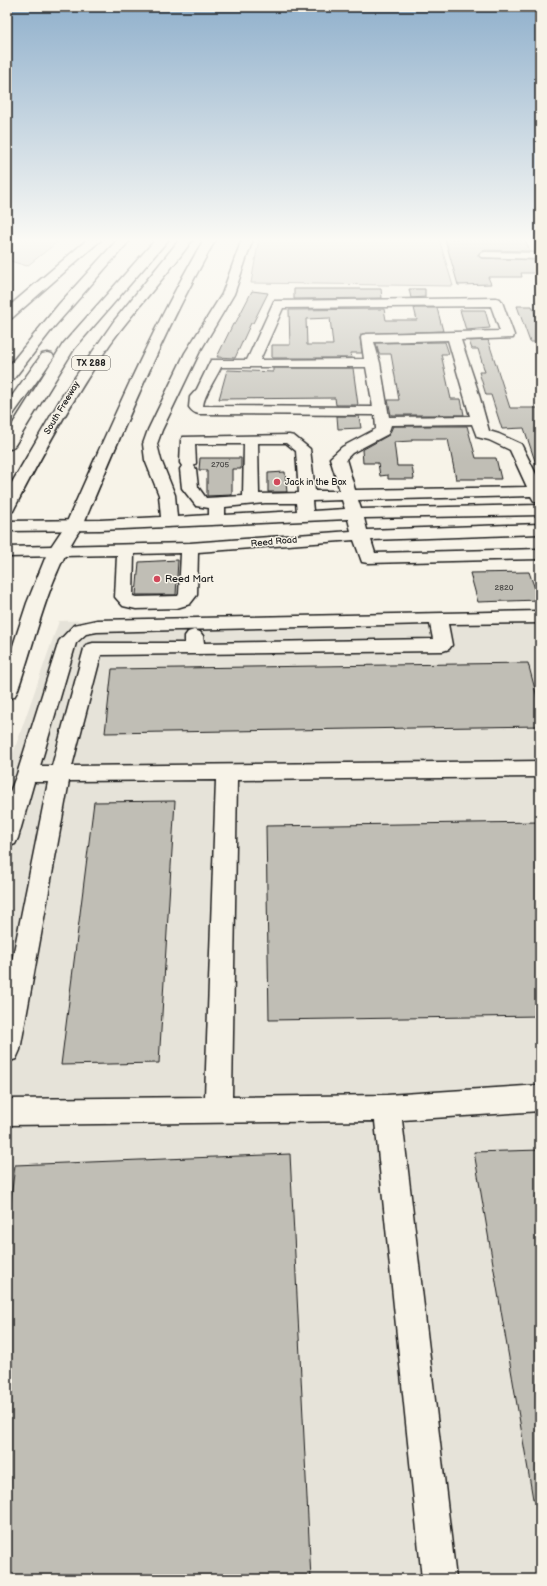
<svg xmlns="http://www.w3.org/2000/svg" width="547" height="1586" font-family="'Balsamiq Sans',sans-serif">
<style>
.built{fill:#e6e3d9}
.green{fill:#d7d3cb;stroke:#7a7874}
.building{fill:#c0beb5;stroke:#1c1c1c;fill-rule:evenodd}
.lines{fill:none;stroke-linecap:round;stroke-linejoin:round}
.minor-casing{stroke:#1c1c1c;stroke-width:3}
.highway-casing{stroke:#1c1c1c;stroke-width:3}
.minor{fill:#f7f3e8;fill-rule:evenodd}
.highway{fill:#f7f3e8;fill-rule:evenodd}
.poi-dot{fill:#d1495b;stroke:#f7f3e8;stroke-width:1.5}
.labels{text-anchor:middle;dominant-baseline:central;stroke-width:3;stroke-linejoin:round;paint-order:stroke}
.number-label{font-size:8px;fill:#454442}
.shield{fill:#f7f3e8;stroke:#5e5c59;stroke-width:1}
.shield-label{font-size:9px;font-weight:bold;fill:#1c1c1c}
.far-street-label{font-size:9px;fill:#1c1c1c;stroke:#f7f3e8}
.far-poi-label{font-size:9px;fill:#1c1c1c;stroke:#f7f3e8;text-anchor:start}
.poi-label{font-size:10px;fill:#1c1c1c;stroke:#f7f3e8;text-anchor:start}
</style>
<rect width="100%" height="100%" fill="#f7f3e8"/>
<filter id="ink" filterUnits="userSpaceOnUse"><feTurbulence type="fractalNoise" baseFrequency=".025" numOctaves="2"/><feDisplacementMap in="SourceGraphic" scale="8" xChannelSelector="R" yChannelSelector="G"/><feConvolveMatrix kernelMatrix="1 2 1 2 8 2 1 2 1" color-interpolation-filters="sRGB"/></filter>
<g filter="url(#ink)">
<!-- built -->
<path class="built" d="M475,611L540,612V1579H7V771L59,621Z"/>
<!-- green -->
<g class="green">
<path d="M7,239H61L27,266L7,260Z"/>
<path d="M259,239H439L453,286L251,283Z"/>
</g>
<!-- building -->
<g class="building">
<path d="M445,239H525L530,251L485,250L480,252L478,255L481,258L533,260L538,273H521L522,277H488L491,284L458,285Z"/>
<path d="M294,289H381L382,298L294,299Z"/>
<path d="M409,289H425V297L411,298Z"/>
<path d="M252,291L268,293L253,323H251L235,358L217,357L233,324H235Z"/>
<path d="M517,306H532L540,329V342H530Z"/>
<path d="M414,308H437L443,331L362,334L360,338L362,353H351L352,358H272V345H290L289,310L384,309L386,320H417ZM330,318L333,345H307L306,319Z"/>
<path d="M460,310H485L490,328L466,330Z"/>
<path d="M488,340L510,408H540V470H538L524,428L502,429L491,395H486L479,372H485L478,349H472L469,341Z"/>
<path d="M445,342L449,354H441L451,399H461L464,415H391L388,400H399L391,354H379L376,343Z"/>
<path d="M273,368H353L358,405H336L335,398L219,399L227,370L273,372Z"/>
<path d="M337,416H359L361,428L338,429Z"/>
<path d="M393,426H467L476,458H496L501,479H456L448,439H412V441L394,442L397,466H412L414,479H388V475L380,476L378,463H363L362,450L389,435Z"/>
<path d="M200,458H241V469H232V495L207,496V470H199Z"/>
<path d="M285,472L287,492H268V473Z"/>
<path d="M178,560L176,595H136L139,562Z"/>
<path d="M529,572L539,600L478,602L470,573Z"/>
<path d="M528,663L540,708V726L105,733L112,669Z"/>
<path d="M175,801L159,1063L61,1065L94,802Z"/>
<path d="M540,822V1016L269,1020L266,826Z"/>
<path d="M540,1150V1498L533,1499L474,1152Z"/>
<path d="M290,1154L311,1579H7V1232L15,1165Z"/>
</g>
<g class="lines">
<!-- minor casing -->
<g class="minor-casing">
<g id="minor">
<path d="M242,239H253L234,294L199,353L162,430L157,444L161,460L175,495L177,517L209,515V508L196,506L182,488L180,469L182,466L180,463L181,440L183,437L289,435L294,436L310,449L315,491H340L330,458L342,447L376,429L375,415L199,414C194,413 192,411 189,407L190,397L197,389L211,360H247L274,301L496,298L500,299L502,302L514,335L513,338L461,340L477,388L489,431L499,434L521,444L540,482V503L534,501L531,496L358,500L361,509L540,505V515L364,518L367,530L540,524V534L371,540L375,553L540,549V559L368,563L362,562L354,540L198,552L197,595L190,604L177,608L136,609L123,606L115,597L117,555L7,557V547L190,543L351,531L348,519L100,530L7,531V521L100,520L161,517L159,495L145,460L143,444L148,430L185,353L222,294ZM491,306L500,331L367,334L362,335L361,338L364,359L260,360L283,308ZM448,340L470,416L389,417L380,363L374,342ZM221,367H366L373,407L203,406C204,395 216,378 221,367ZM472,424L477,437L489,440L510,450L527,487L355,490L346,459L352,453L388,434L391,425ZM258,443H286L296,451L299,493L259,494ZM195,444H244L243,496L206,498L198,487L196,469L194,466L196,463ZM342,500L345,509L313,511L312,501ZM265,503H296L297,511L225,515V507ZM181,553L179,594L178,596L136,597L133,596L134,554Z"/>
<path d="M485,252L540,253V259L481,257L479,255L481,253Z"/>
<path d="M540,611V623L448,624L452,645L449,649L443,651L101,655L72,766L540,761V777L237,780L232,1097L387,1095L540,1085V1111L402,1120L456,1579H422L375,1121L7,1125V1099L205,1097L216,780L69,781L20,1050L16,1059L7,1062V986L48,782H34L18,838L15,844L7,847V799L17,774L59,641L74,625L97,620ZM430,624L433,639L204,643L203,636L200,632L194,630L188,632L185,636V643H93L86,645L84,649L52,766H40L76,643L86,634L97,632Z"/>
</g>
</g>
<!-- highway casing -->
<g class="highway-casing">
<g id="highway">
<path d="M88,239H102L12,318L7,319V308Z"/>
<path d="M118,239H131L54,327L12,381L7,382V368L16,357L59,304Z"/>
<path d="M156,239H169L74,349L15,445L12,448L7,450V433L63,344Z"/>
<path d="M180,239H193C167,276 136,308 110,344C74,396 44,451 15,507L13,511L7,512V491L64,393L114,321Z"/>
<path d="M204,239H216C163,331 124,428 83,525C48,575 37,636 17,692L14,697L7,699V664L27,603L48,551L66,524C109,428 150,331 204,239Z"/>
<path d="M47,353L52,354L54,357L12,416L7,417V403L42,354Z"/>
</g>
</g>
<!-- minor -->
<use href="#minor" class="minor"/>
<!-- highway -->
<use href="#highway" class="highway"/>
</g>
</g>
<!-- sky -->
<linearGradient id="sky" x2="0" y2="1"><stop stop-color="#90b0cc"/><stop offset="0.52" stop-color="#fbfaf5"/><stop offset="1" stop-color="#fbfaf5" stop-opacity="0"/></linearGradient>
<rect width="547" height="462" fill="url(#sky)"/>
<!-- markers -->
<g class="poi-dot">
<circle cx="277" cy="482" r="4"/>
<circle cx="157" cy="579" r="4"/>
</g>
<g class="labels">
<!-- number labels -->
<g class="number-label">
<text x="220" y="464">2705</text>
<text x="504" y="587">2820</text>
</g>
<!-- shield labels -->
<rect class="shield" x="72" y="356" width="38" height="14" rx="3"/>
<g class="shield-label">
<text x="91" y="363">TX 288</text>
</g>
<!-- far-street labels -->
<g class="far-street-label">
<text transform="translate(62 408) rotate(-59)">South Freeway</text>
<text transform="translate(274 542) rotate(-5)">Reed Road</text>
</g>
<!-- far-poi labels -->
<g class="far-poi-label">
<text x="285" y="482">Jack in the Box</text>
</g>
<!-- poi labels -->
<g class="poi-label">
<text x="165" y="579">Reed Mart</text>
</g>
</g>
<!-- margin -->
<rect width="547" height="1586" fill="none" stroke="#f7f3e8" stroke-width="24"/>
<rect x="12" y="12" width="523" height="1562" fill="none" stroke="#1c1c1c" stroke-width="1.5" filter="url(#ink)"/>
</svg>
